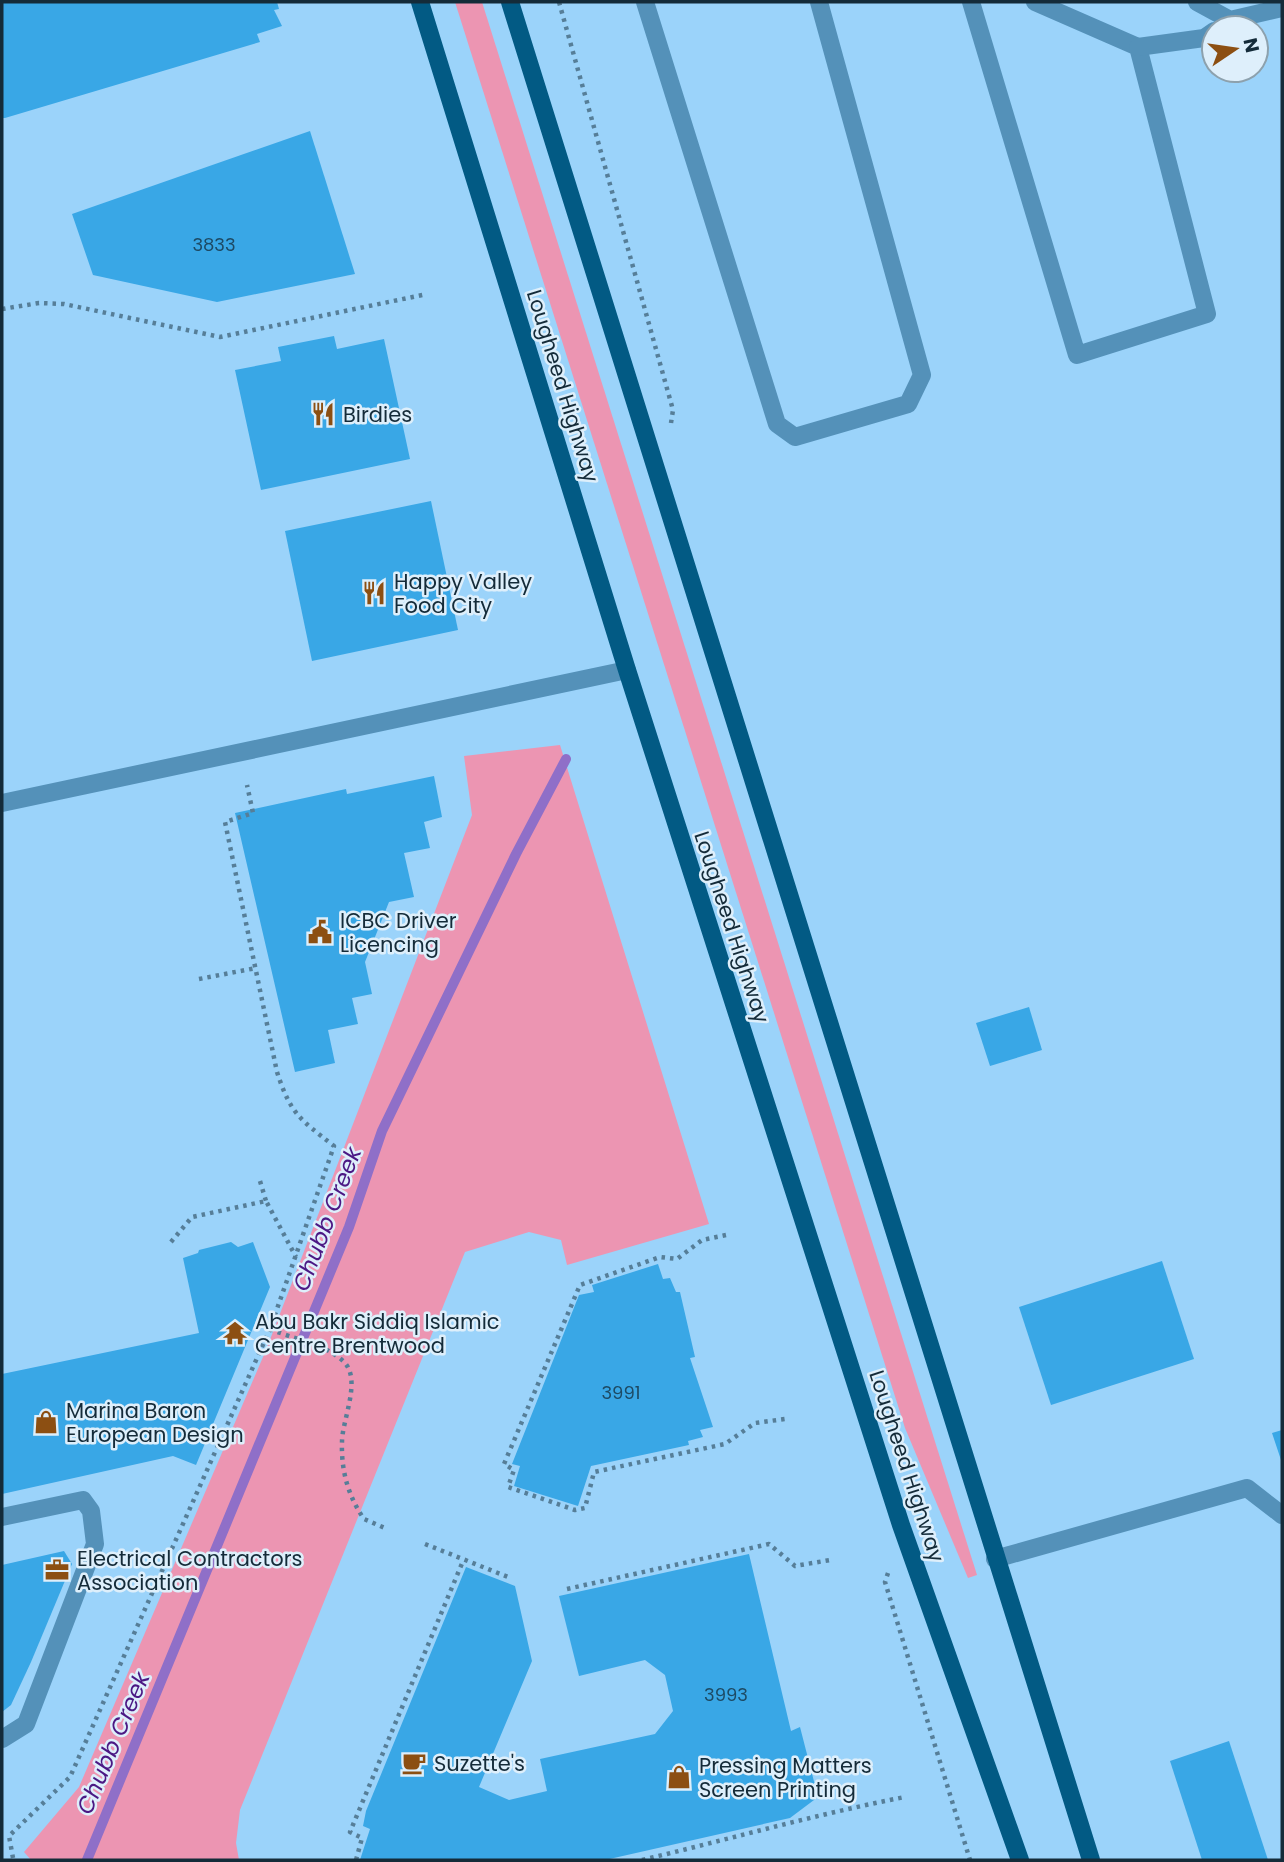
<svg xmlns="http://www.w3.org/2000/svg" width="1284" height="1862" font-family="Poppins,sans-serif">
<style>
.green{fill:#ec95b2}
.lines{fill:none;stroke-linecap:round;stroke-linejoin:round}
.stream{stroke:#8f6fc8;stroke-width:10}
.building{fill:#39a7e6}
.path{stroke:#567e98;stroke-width:4.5;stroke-dasharray:3.5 5;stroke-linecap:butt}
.service{stroke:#5491b9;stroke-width:18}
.primary{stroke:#025a84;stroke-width:18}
.labels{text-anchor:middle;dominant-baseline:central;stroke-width:5;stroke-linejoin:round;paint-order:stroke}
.number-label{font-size:18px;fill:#1d4a64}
.street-label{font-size:21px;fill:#142b39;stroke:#deeffb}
.poi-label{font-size:21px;fill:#142b39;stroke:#deeffb;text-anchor:start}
.water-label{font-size:23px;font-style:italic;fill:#4b1884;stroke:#deeffb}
</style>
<rect width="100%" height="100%" fill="#9bd3fa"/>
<!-- green -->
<g class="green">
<path d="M455,2H482L977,1575L968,1578L905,1428Z"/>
<path d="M560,745L709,1224L567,1265L561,1240L529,1232L465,1252L240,1810L236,1843L239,1860H31L24,1852L79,1787L266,1350L472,815L464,756Z"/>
</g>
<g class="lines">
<!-- stream -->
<path class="stream" d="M87,1860L349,1227L382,1131L516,854L566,759"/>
</g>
<!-- building -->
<g class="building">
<path d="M2,2H277L279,9L274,10L282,26L257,34L260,42L5,118H2Z"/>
<path d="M310,131L355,274L217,302L93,275L72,214Z"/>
<path d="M334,336L337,349L384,339L410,459L261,490L235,370L281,361L278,347Z"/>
<path d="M431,501L458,630L312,661L285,531Z"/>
<path d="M434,776L442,817L424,822L430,848L404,853L414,897L389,902L365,962L372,994L352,998L358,1024L328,1030L335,1063L295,1072L235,813L346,789L347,794Z"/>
<path d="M1029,1007L1042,1050L990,1066L976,1023Z"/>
<path d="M231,1242L238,1247L253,1242L270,1287L196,1465L173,1456L2,1494V1374L199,1333L183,1258L198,1253L199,1250Z"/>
<path d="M1162,1261L1194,1359L1051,1405L1019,1307Z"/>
<path d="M658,1264L663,1279L670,1278L676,1292H680L695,1357L690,1358L713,1427L700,1430L703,1437L688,1441L689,1445L591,1466L578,1506L514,1486L520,1466L512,1464L579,1295L594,1292L592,1285Z"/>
<path d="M1282,1430V1463L1272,1433Z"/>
<path d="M64,1551L72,1564L31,1662L11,1705L2,1712V1565Z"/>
<path d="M749,1554L791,1731L800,1727L818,1797L790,1818L605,1860H360L370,1829L363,1826L366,1811L466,1567L515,1586L532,1661L479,1787L509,1800L547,1791L540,1759L655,1734L673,1711L665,1675L645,1660L579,1676L559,1596Z"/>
<path d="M1229,1741L1268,1860H1202L1170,1761Z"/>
</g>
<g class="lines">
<!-- path -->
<g class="path">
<path d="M559,2L673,410L671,423"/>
<path d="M2,309L39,303L64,304L220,337L427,294"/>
<path d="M199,979L256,968"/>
<path d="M260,1181L266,1201"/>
<path d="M726,1235L702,1240L677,1259L660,1257L580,1285L504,1464L514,1470L508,1487L575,1510L585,1508L594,1472L725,1444L755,1423L785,1419"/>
<path d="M171,1242L192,1217L266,1201L296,1257"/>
<path d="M270,1329C293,1339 326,1344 344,1362C362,1380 342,1420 342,1442C341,1470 348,1496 364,1519L387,1529"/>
<path d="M425,1544L508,1577"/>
<path d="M888,1573L885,1582L970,1860"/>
<path d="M567,1589L769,1544L795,1566L830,1560"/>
<path d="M13,1858L9,1836L70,1777L270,1329L334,1146C300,1119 291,1115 277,1072L225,822L253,813L247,785"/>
<path d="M356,1860L362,1838L350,1832L463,1561"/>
<path d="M642,1860C730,1839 817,1814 905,1797"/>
</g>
<!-- service -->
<g class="service">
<path d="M645,2L777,424L795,437L908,404L922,375L819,2"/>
<path d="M971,2L1077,355L1207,314L1138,47L1035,2"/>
<path d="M1197,2L1230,20L1282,8"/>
<path d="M1138,47L1204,38L1214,31"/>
<path d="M2,803L627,670"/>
<path d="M2,1517L83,1500L91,1511L95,1544L26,1724L2,1739"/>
<path d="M995,1559L1247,1488L1282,1515"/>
</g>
<!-- primary -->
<g class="primary">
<path d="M420,2L627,670L901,1525L1020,1860"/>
<path d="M510,2L1091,1860"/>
</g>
</g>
<!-- icons -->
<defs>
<g id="restaurant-bare" transform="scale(1.89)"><path d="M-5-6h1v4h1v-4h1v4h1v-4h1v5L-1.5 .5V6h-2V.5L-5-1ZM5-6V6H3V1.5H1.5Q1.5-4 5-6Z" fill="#8c4f12" stroke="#deeffb" stroke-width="2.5" paint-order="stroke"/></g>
<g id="civic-bare" transform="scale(1.89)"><path d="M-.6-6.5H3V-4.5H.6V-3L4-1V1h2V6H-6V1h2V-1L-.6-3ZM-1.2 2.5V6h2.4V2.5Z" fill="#8c4f12" stroke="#deeffb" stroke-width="2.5" paint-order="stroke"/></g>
<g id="temple-bare" transform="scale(1.89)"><path d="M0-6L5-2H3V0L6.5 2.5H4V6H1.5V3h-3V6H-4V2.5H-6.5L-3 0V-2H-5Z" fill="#8c4f12" stroke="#deeffb" stroke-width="2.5" paint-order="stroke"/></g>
<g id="shop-bare" transform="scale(1.89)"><path d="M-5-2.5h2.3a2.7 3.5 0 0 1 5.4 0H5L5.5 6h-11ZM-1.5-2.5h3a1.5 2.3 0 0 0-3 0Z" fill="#8c4f12" stroke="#deeffb" stroke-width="2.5" paint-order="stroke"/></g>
<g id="office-bare" transform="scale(1.89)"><path d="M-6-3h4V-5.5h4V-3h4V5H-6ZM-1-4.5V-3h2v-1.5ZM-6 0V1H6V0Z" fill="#8c4f12" stroke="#deeffb" stroke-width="2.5" paint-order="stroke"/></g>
<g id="cafe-bare" transform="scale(1.89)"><path d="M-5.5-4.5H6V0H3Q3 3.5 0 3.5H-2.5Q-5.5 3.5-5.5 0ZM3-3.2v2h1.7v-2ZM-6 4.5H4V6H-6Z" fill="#8c4f12" stroke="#deeffb" stroke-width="2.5" paint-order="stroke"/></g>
</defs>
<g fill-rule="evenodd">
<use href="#restaurant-bare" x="323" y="414"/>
<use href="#restaurant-bare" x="374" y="593"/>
<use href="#civic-bare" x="320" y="932"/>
<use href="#temple-bare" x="235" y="1333"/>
<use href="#shop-bare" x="46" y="1422"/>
<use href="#office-bare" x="57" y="1570"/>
<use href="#cafe-bare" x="414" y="1763"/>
<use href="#shop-bare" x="679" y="1777"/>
</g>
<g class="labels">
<!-- number labels -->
<g class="number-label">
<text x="214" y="244">3833</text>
<text x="621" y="1392">3991</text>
<text x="726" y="1694">3993</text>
</g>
<!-- street labels -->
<g class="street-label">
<text transform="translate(563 386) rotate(73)">Lougheed Highway</text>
<text transform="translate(732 927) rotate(72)">Lougheed Highway</text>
<text transform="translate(907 1466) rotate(72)">Lougheed Highway</text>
</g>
<!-- poi labels -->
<g class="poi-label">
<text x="343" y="414">Birdies</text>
<text x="394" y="581">Happy Valley<tspan x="394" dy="24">Food City</tspan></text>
<text x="340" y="920">ICBC Driver<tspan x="340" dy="24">Licencing</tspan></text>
<text x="255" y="1321">Abu Bakr Siddiq Islamic<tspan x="255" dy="24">Centre Brentwood</tspan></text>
<text x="66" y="1410">Marina Baron<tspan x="66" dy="24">European Design</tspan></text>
<text x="77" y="1558">Electrical Contractors<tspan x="77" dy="24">Association</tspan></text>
<text x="434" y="1763">Suzette's</text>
<text x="699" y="1765">Pressing Matters<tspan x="699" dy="24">Screen Printing</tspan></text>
</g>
<!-- water labels -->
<g class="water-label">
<text transform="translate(327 1219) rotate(-69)">Chubb Creek</text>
<text transform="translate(113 1743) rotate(-67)">Chubb Creek</text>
</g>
</g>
<!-- border -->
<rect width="1284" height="1862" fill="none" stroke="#142b39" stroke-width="7"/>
<!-- north arrow -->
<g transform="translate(1235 49) rotate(77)"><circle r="33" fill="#deeffb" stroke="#8da1ad" stroke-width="2"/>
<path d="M0-5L12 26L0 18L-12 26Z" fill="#8c4f12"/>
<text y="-10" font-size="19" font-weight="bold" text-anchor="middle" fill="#142b39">N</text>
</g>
</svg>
